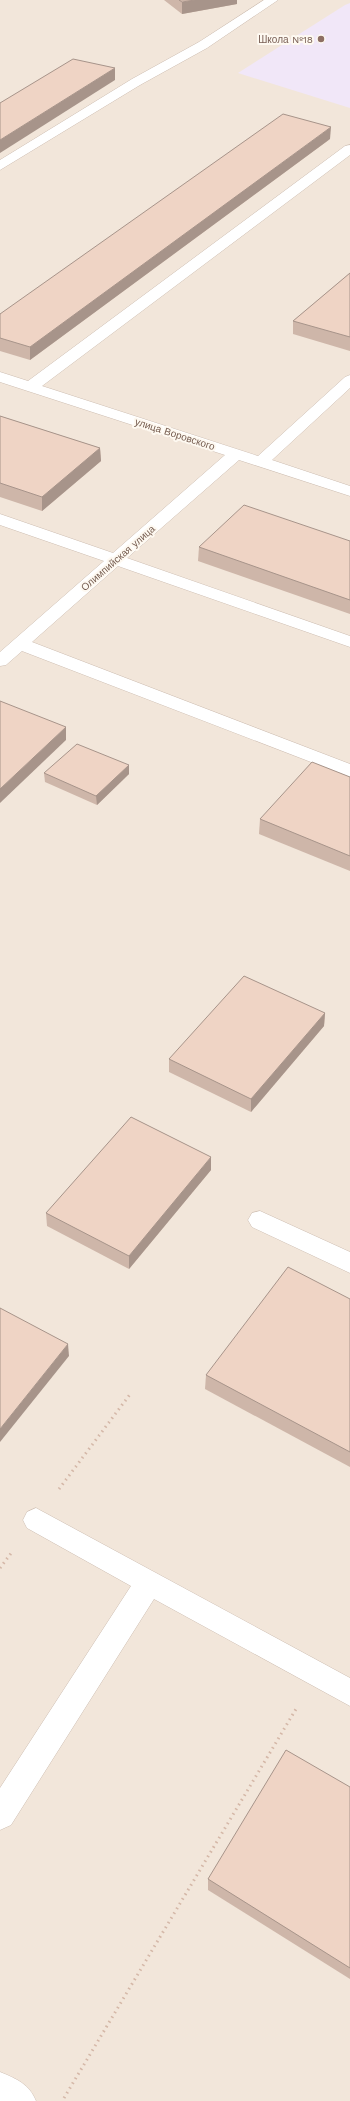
<svg xmlns="http://www.w3.org/2000/svg" width="350" height="2101" font-family="'Work Sans',sans-serif">
<style>
.residential{fill:#f2e6da}
.education{fill:#f1e7f8}
.lines{fill:none;stroke-linecap:round;stroke-linejoin:round}
.minor-casing{stroke:#cdbdb1;stroke-width:1}
.path{stroke:#d4b7a7;stroke-width:3;stroke-dasharray:1.5 4;stroke-linecap:butt}
.minor{fill:#fff;fill-rule:evenodd}
.wall{fill:#ceb6a9}
.shaded-wall{fill:#a7948a}
.building{fill:#efd4c5;stroke:#a7948a}
.education-dot{fill:#8d6e63;stroke:#fef9f1;stroke-width:1.5}
.labels{text-anchor:middle;dominant-baseline:central;stroke-width:4;stroke-linejoin:round;paint-order:stroke}
.far-education-label{font-size:10px;fill:#785e54;stroke:#fef9f1;text-anchor:end}
.far-street-label{font-size:10px;fill:#755c4f;stroke:#fef9f1}
</style>
<rect width="100%" height="100%" fill="#fbf4eb"/>
<!-- residential -->
<rect class="residential" x="0" y="0" width="350" height="2101"/>
<!-- education -->
<path class="education" d="M350,3V108L238,73L345,5Z"/>
<g class="lines">
<!-- minor casing -->
<g class="minor-casing">
<g id="minor">
<path d="M264,0H278L207,48L140,85L0,170V160L132,79L199,42Z"/>
<path d="M350,145V155L42,386L258,456L345,377L350,375V388L272,460L350,486V496L239,460L127,558L350,636V647L118,566L32,642L350,764V777L22,651L6,665L0,666V652L104,561L0,525V514L113,553L225,455L0,382V372L28,381L345,146Z"/>
<path d="M260,1211L350,1252V1273L252,1227L248,1220L252,1213Z"/>
<path d="M36,1508L350,1678V1706L154,1599L11,1825L0,1830V1788L131,1586L27,1528L23,1520L27,1512Z"/>
<path d="M0,2072C17,2079 29,2084 36,2101H0Z"/>
</g>
</g>
<!-- path -->
<g class="path">
<path d="M59,1489L131,1393"/>
<path d="M0,1568L12,1552"/>
<path d="M64,2098L296,1709"/>
</g>
<!-- minor -->
<use href="#minor" class="minor"/>
</g>
<!-- wall -->
<g class="wall">
<path d="M164,0H237V4L182,14Z"/>
<path d="M330,139L30,360L0,351V314Z"/>
<path d="M350,273V351L293,334V321Z"/>
<path d="M0,416L100,448L101,461L42,511L0,497Z"/>
<path d="M350,541V614L198,561L199,547Z"/>
<path d="M129,765V774L97,805L45,782L44,773Z"/>
<path d="M350,777V871L259,834L260,819Z"/>
<path d="M325,1013L324,1026L251,1112L169,1072V1059Z"/>
<path d="M211,1170L129,1269L47,1226L46,1213Z"/>
<path d="M350,1299V1467L205,1389L206,1375Z"/>
<path d="M350,1787V1979L208,1890V1879Z"/>
</g>
<!-- shaded-wall -->
<g class="shaded-wall">
<path d="M195,0H237V4L182,14V2Z"/>
<path d="M115,68V80L0,153V140Z"/>
<path d="M331,127L330,139L30,360V347Z"/>
<path d="M100,448L101,461L42,511V497Z"/>
<path d="M66,727V740L0,803V789Z"/>
<path d="M129,765V774L97,805L96,796Z"/>
<path d="M325,1013L324,1026L251,1112V1099Z"/>
<path d="M211,1157V1170L129,1269V1256Z"/>
<path d="M68,1344L69,1356L0,1442V1429Z"/>
</g>
<!-- building -->
<g class="building">
<path d="M179,0H195L182,2Z"/>
<path d="M73,59L115,68L0,140V103Z"/>
<path d="M283,114L331,127L30,347L0,338V314Z"/>
<path d="M350,273V337L293,321Z"/>
<path d="M0,416L100,448L42,497L0,483Z"/>
<path d="M244,505L350,541V600L199,547Z"/>
<path d="M0,701L66,727L0,789Z"/>
<path d="M77,744L129,765L96,796L44,773Z"/>
<path d="M312,762L350,777V856L260,819Z"/>
<path d="M244,976L325,1013L251,1099L169,1059Z"/>
<path d="M131,1117L211,1157L129,1256L46,1213Z"/>
<path d="M288,1267L350,1299V1452L206,1375Z"/>
<path d="M0,1308L68,1344L0,1429Z"/>
<path d="M286,1750L350,1787V1968L208,1879Z"/>
</g>
<!-- markers -->
<circle class="education-dot" cx="321" cy="39" r="4"/>
<g class="labels">
<!-- far-education labels -->
<g class="far-education-label">
<text x="313" y="39">Школа №18</text>
</g>
<!-- far-street labels -->
<g class="far-street-label">
<text transform="translate(175 434) rotate(18)">улица Воровского</text>
<text transform="translate(118 558) rotate(-41)">Олимпийская улица</text>
</g>
</g>
</svg>
